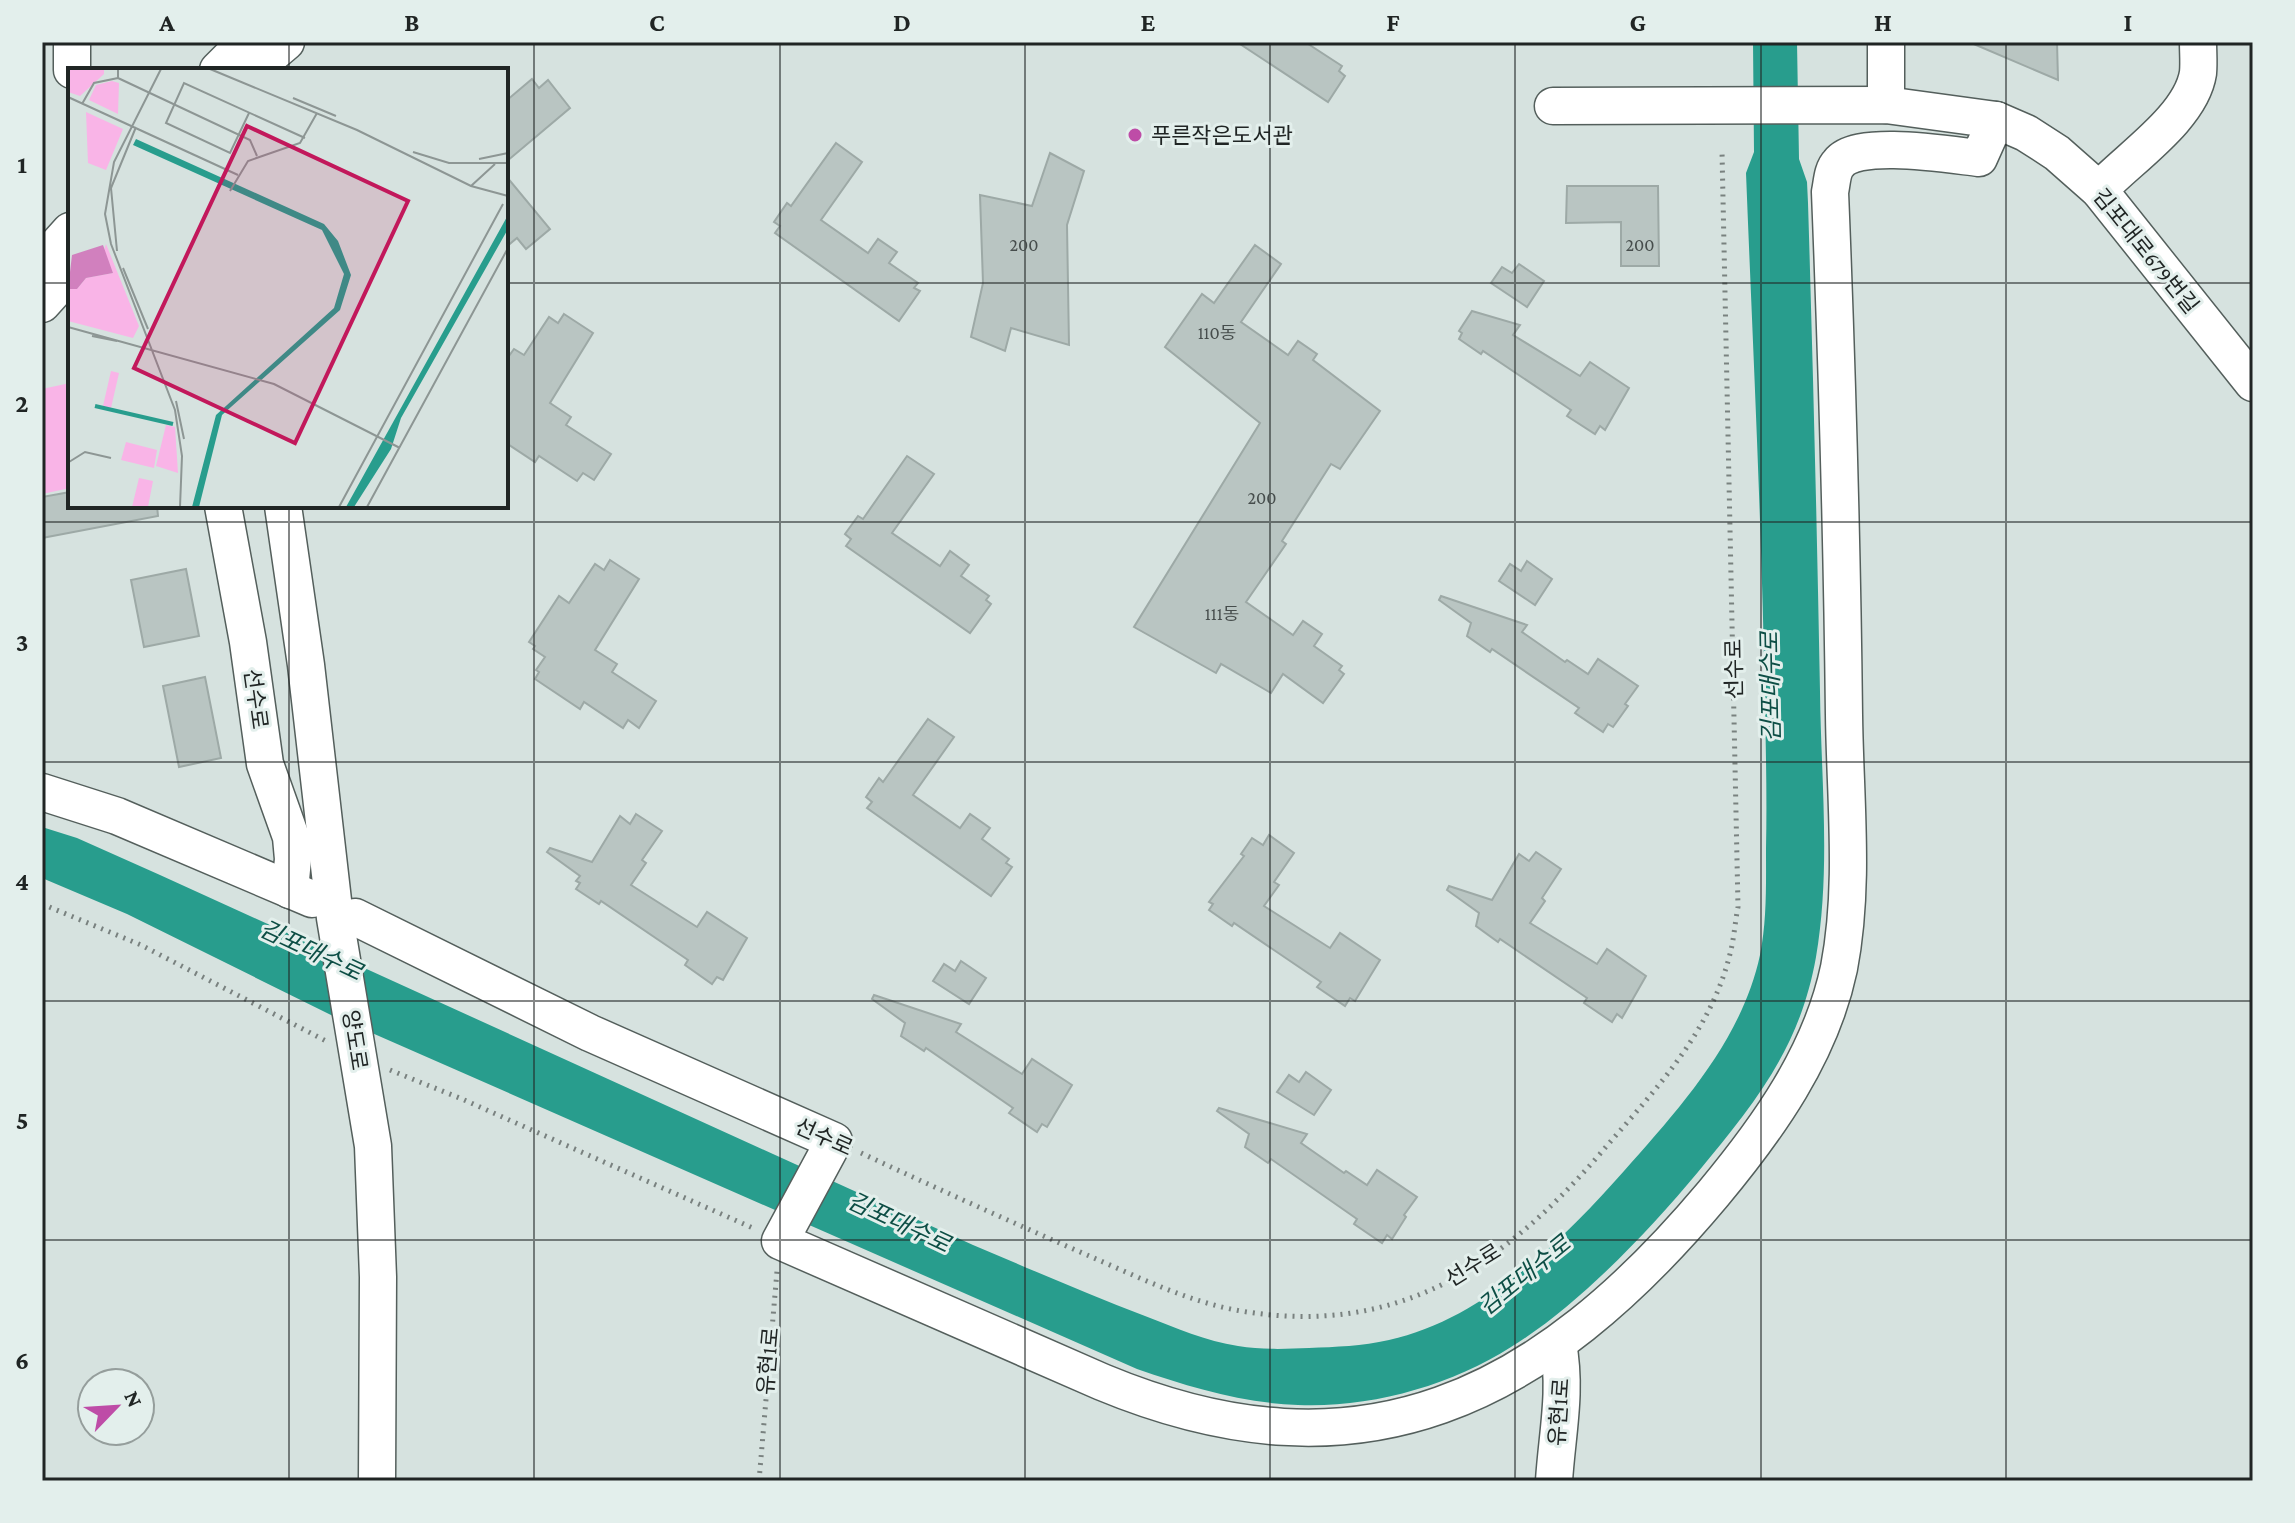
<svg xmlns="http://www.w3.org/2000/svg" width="2295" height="1523" font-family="'Crimson Pro','Noto Sans KR',serif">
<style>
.green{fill:#f9b4e7}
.water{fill:#289d8d}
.building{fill:#b9c5c2;stroke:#9da9a6;stroke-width:2}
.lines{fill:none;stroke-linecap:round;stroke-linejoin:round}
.minor-casing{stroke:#545f5c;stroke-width:39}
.path{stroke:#79817f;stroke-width:5;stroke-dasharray:2 6;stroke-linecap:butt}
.minor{stroke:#fff;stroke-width:36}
.grid{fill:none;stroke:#202524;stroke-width:2;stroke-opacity:0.55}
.poi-dot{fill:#be4ca7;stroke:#e3efec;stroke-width:3}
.labels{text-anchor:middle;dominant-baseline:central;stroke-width:6;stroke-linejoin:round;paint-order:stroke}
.number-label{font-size:18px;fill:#464d4c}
.poi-label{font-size:22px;fill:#202524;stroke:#e3efec;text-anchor:start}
.street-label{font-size:22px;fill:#202524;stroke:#e3efec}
.water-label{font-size:24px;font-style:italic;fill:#0d4e45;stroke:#e3efec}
.inset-river{fill:none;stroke:#289d8d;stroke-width:4}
.inset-road{fill:none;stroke:#8d9694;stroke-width:2}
.view{fill:#c2185b;fill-opacity:0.15;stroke:#c2185b;stroke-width:4}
.inset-edge{fill:none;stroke:#202524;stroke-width:4}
.neatline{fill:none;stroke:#202524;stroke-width:3}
.grid-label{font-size:26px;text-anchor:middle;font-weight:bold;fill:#202524}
</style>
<rect width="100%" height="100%" fill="#d6e2df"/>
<!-- green -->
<path class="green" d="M70,383V488L42,494V389Z"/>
<!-- water -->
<path class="water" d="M1753,42H1797L1799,159L1807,182L1808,203C1813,366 1817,529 1820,692C1821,779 1831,870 1816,957C1800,1048 1755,1103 1698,1172C1648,1232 1578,1306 1511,1347C1450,1386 1370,1408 1298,1405C1241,1403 1190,1387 1137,1369L331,1015L127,914L42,878V827L77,838L160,875L973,1245C1030,1269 1087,1294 1145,1316C1176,1328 1206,1341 1238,1346C1262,1350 1286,1349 1309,1348C1336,1347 1362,1346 1389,1340C1483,1319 1562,1241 1624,1171C1679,1109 1742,1040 1760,955C1767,921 1766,884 1766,849C1767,802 1766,754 1765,707C1762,529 1753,351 1746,173L1754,152Z"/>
<!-- building -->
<g class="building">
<path d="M1237,42H1305L1342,66L1339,71L1345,76L1328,102Z"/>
<path d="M1969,42H2057L2058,80Z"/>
<path d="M532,79L539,88L548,80L570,108L506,162V101Z"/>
<path d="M836,143L862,162L821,220L868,253L878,239L897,252L889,263L918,283L914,288L920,291L899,321L775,233L780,226L774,222L787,203L791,206Z"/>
<path d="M1050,153L1084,171L1067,225L1069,345L1011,328L1005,351L971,337L983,283L980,195L1032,206Z"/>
<path d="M506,176L550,229L526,249L517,238L506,247Z"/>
<path d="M1567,186H1658L1659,266H1621V222L1566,223Z"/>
<path d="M1255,245L1281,264L1241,322L1288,355L1298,341L1317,354L1313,360L1380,411L1340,469L1331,464L1282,541L1286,544L1246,602L1293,635L1303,621L1322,634L1314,646L1342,666L1339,670L1344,674L1323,703L1283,674L1271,693L1221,664L1216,673L1134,627L1260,423L1165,347L1202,294L1214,303Z"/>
<path d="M1519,264L1544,281L1527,307L1491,283L1502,267L1512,273Z"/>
<path d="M1472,311L1520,325L1513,335L1580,376L1590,362L1629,388L1605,430L1600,426L1595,434L1567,416L1571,410L1483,351L1481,354L1459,339L1462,333L1459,331Z"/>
<path d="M564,314L593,333L550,403L571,417L566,425L611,454L594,480L583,473L577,481L539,456L535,462L506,443V360L514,349L524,355L549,317L558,323Z"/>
<path d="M907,456L934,474L892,533L940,566L950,551L969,565L961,576L989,596L986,600L991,604L970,633L846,546L851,539L845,534L858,516L863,519Z"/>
<path d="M70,492V506H157L158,516L42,538V497Z"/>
<path d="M610,560L639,579L595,650L617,664L612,672L656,701L639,728L628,720L623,728L584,702L580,709L535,679L539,672L536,670L545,657L533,649L535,646L529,642L559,596L569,603L595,564L604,570Z"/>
<path d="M1527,561L1552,579L1535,605L1499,581L1510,564L1521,571Z"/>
<path d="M186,569L199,636L144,647L131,580Z"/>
<path d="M1441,596L1527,625L1522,632L1565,662L1567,660L1588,674L1598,659L1638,686L1625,704L1628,706L1613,727L1608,724L1603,732L1575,713L1579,708L1492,649L1490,652L1467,636L1471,623L1439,600Z"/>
<path d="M205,677L221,758L179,767L163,686Z"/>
<path d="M928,719L954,737L913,795L960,828L970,814L990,828L982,839L1009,859L1006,863L1012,867L991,896L867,808L872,802L866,797L879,778L883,782Z"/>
<path d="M636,814L662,831L642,860L646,863L631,885L697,927L707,912L747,938L723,980L717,977L712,984L685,965L688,960L601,901L599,904L576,889L580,883L576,881L580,876L547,852L550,848L592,862L620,816L630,824Z"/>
<path d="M1269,835L1294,853L1274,882L1279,885L1264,906L1330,948L1340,933L1380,960L1355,1001L1350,998L1345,1006L1317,987L1321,982L1234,923L1232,926L1209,910L1213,904L1209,902L1244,856L1241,854L1252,838L1263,845Z"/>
<path d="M1536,852L1561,869L1542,898L1545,901L1530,923L1597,964L1607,949L1646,976L1622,1018L1617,1014L1612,1022L1584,1003L1587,998L1500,939L1498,942L1476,926L1479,913L1447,890L1449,886L1492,900L1519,854L1529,861Z"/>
<path d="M961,961L986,978L969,1004L933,981L944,964L955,971Z"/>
<path d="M874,995L961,1024L956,1032L1022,1074L1032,1059L1072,1085L1047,1127L1042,1124L1037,1132L1009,1113L1013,1108L926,1048L924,1051L901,1036L905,1023L872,999Z"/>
<path d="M1306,1072L1331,1090L1314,1115L1277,1092L1289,1075L1299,1082Z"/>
<path d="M1219,1108L1307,1134L1301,1143L1344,1173L1346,1171L1367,1185L1377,1170L1417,1197L1404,1215L1406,1217L1392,1239L1387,1235L1382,1243L1354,1224L1357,1219L1271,1159L1268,1163L1245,1147L1249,1134L1217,1111Z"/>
</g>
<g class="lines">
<!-- minor casing -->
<g class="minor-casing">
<g id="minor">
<path d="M72,42V70"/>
<path d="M1886,42V105"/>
<path d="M218,70L246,42"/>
<path d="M253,70L286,42"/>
<path d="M1553,106L1886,105L1996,120L2026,133L2057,153L2099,190L2253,383"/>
<path d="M2099,190C2129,158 2191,118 2198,73C2199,63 2198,52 2198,42"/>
<path d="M42,262L70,231"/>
<path d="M42,304L70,273"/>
<path d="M223,506L248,642L265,764L291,837L293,859L290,890"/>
<path d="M283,506L306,665L335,918L373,1146L378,1277L377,1481"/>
<path d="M42,792L117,816L312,899"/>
<path d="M355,917L590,1033L834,1141L780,1241L1102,1382C1362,1490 1542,1398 1713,1194C1768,1128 1821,1054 1839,968C1855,885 1845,799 1844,715C1842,541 1837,366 1830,192C1832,183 1832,170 1839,163C1857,139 1951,155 1979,158L1996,120"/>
<path d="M1554,1481C1557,1434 1567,1391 1558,1344"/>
</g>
</g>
<!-- path -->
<g class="path">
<path d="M42,904L141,945L326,1041"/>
<path d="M390,1070L462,1099L755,1229"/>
<path d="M861,1153C936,1188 1011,1222 1087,1255C1136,1276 1188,1302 1241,1311C1395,1337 1501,1268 1599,1155C1651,1094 1710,1035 1730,954C1734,939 1735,922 1738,907L1722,151"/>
<path d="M759,1481L777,1271"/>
</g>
<!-- minor -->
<use href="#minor" class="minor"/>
</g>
<!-- grid -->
<path class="grid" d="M289,42V70M534,42V1481M780,42V1481M1025,42V1481M1270,42V1481M1515,42V1481M1761,42V1481M2006,42V1481M42,283H70M506,283H2253M289,506V1481M42,522H2253M42,762H2253M42,1001H2253M42,1240H2253"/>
<!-- markers -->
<circle class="poi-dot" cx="1135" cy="135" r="8"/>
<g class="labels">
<!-- number labels -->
<g class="number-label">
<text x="1024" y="245">200</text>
<text x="1640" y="245">200</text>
<text x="1217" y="333">110동</text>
<text x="1262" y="498">200</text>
<text x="1222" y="614">111동</text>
</g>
<!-- poi labels -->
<g class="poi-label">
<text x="1151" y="135">푸른작은도서관</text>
</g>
<!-- street labels -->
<g class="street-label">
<text transform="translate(2146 251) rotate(51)">김포대로679번길</text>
<text transform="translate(1734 669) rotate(-91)">선수로</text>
<text transform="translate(256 699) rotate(82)">선수로</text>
<text transform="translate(355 1040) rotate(81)">양도로</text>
<text transform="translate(824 1137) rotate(24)">선수로</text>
<text transform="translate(1473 1265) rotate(-32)">선수로</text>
<text transform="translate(768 1361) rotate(-85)">유현1로</text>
<text transform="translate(1559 1412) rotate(-86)">유현1로</text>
</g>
<!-- water labels -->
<g class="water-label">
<text transform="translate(1770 687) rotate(-91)">김포대수로</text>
<text transform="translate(311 950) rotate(25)">김포대수로</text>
<text transform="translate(899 1222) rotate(25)">김포대수로</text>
<text transform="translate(1524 1275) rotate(-39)">김포대수로</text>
</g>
</g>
<!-- overview -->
<g transform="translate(68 68)">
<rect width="440" height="440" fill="#d6e2df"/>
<path d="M0,1H36V6L12,28L0,24ZM44,13L51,15L50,46L21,32L28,17ZM18,44L55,61L38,102L20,95ZM38,176L71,258L65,270L0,253V221H9L18,210L45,205L36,182ZM43,303L51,305L43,340L35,338ZM98,357L107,359L110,405L88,398ZM58,374L89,382L86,400L53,392ZM71,410L85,413L80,439H64Z" fill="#f9b4e7"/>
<path d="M35,177L45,205L18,210L9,221H0L4,187Z" fill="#d180be"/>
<path d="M68,71L256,156L270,173L283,207L272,242L154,347L131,439H124L148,347L266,240L276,206L254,162L65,77ZM440,147V161L333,350L323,381L286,439H278Z" fill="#289d8d"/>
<path class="inset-river" d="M27,338L105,356"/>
<path class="inset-road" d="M50,1V10L182,72L189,88M93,1L46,94L37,146L43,176L107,342L114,388L112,439M142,1L289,62L403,118L440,128M0,29L170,107M225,30L268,48M14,36L26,15L50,10M181,45L162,85L98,55L116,15L237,70M345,84L381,95H440M411,91L440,85M403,118L427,96M162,123L180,93L232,75L249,45M49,183L43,120L68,59M55,200L80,261M0,259L206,316L332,380M24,268L49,273M0,286L1,395M108,333L116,371M1,394L17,384L43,390M0,423L1,392M271,439L435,136M299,439L440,180"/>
<path class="view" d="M179,58L340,133L227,375L66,300Z"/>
<rect width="440" height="440" class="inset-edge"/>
</g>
<!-- border -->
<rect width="2295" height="1523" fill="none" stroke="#e3efec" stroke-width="88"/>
<!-- north arrow -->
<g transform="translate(116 1407) rotate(65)"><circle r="38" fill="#e3efec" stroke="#959e9c" stroke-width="2"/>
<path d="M0-6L14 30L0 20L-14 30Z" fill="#be4ca7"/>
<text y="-12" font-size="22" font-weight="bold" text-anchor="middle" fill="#202524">N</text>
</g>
<rect x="44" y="44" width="2207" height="1435" class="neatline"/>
<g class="grid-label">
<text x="167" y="31">A</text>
<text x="412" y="31">B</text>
<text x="657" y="31">C</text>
<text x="902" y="31">D</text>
<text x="1148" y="31">E</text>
<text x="1393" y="31">F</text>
<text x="1638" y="31">G</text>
<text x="1883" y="31">H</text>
<text x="2128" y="31">I</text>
<text x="22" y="173">1</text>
<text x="22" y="412">2</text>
<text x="22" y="651">3</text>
<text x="22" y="890">4</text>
<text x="22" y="1129">5</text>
<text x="22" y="1369">6</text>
</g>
</svg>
